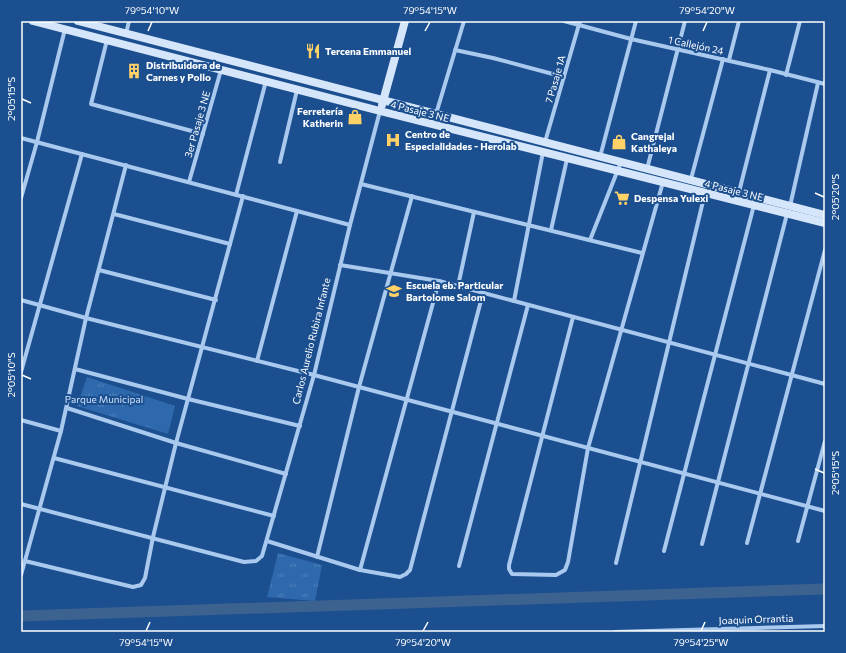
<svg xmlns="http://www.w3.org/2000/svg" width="846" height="653" font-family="Commissioner,sans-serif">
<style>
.grass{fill:url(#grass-tufts)}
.pitch{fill:#2e69ad}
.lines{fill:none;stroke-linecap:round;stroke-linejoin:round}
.canal{stroke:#3c6290;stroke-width:11}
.street{stroke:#a9c9ee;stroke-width:4}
.secondary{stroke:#d6e6fa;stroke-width:8}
.ticks{fill:none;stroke:#fff;stroke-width:1.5}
.labels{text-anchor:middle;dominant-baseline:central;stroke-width:4;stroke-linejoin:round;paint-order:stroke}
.street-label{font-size:10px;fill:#fff;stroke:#1b4f8f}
.poi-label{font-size:10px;font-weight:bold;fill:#fff;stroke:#1b4f8f;text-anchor:start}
.park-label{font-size:10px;fill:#cfe3fa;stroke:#1b4f8f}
.neatline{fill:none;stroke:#fff;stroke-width:1.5}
.ticks-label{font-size:10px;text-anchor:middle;fill:#fff}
</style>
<defs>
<pattern id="grass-tufts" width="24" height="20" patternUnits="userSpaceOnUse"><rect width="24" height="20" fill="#2e69ad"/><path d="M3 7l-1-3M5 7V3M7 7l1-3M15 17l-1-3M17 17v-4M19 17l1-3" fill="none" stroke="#4d80b9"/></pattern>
</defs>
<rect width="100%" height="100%" fill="#1b4f8f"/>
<!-- grass -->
<g class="grass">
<path d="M87,377L175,406L168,434L77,406Z"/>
<path d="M278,553L322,565L315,601L267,597Z"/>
</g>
<!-- pitch -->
<path class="pitch" d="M128,392L173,406L166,431L121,417Z"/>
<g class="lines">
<!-- canal -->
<path class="canal" d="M21,616L825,589"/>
<!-- street -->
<g class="street">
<path d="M564,21L631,39L770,70L825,84"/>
<path d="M126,34L129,21"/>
<path d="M107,40L91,104L203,134"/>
<path d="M455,50L493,58L564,77"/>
<path d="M729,60L739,21"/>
<path d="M786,75L800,21"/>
<path d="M436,114L464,21"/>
<path d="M21,138L350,225"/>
<path d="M545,142L580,21"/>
<path d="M600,157L636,21"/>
<path d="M280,162L297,90"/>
<path d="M647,169L685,21"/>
<path d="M691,179L723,59"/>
<path d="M189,182L221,70"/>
<path d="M361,184L642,253"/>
<path d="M739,192L770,70"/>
<path d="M236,195L266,81"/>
<path d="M21,198L37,142L65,29"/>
<path d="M790,206L818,83"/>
<path d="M114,214L230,244"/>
<path d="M551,230L567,159"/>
<path d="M590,240L621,162"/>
<path d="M340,265L439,281L825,384"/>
<path d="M99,270L216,300"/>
<path d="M458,286L474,212"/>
<path d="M21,300L86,318L314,375L825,511"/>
<path d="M514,301L543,152"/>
<path d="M573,317L509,565V569L512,574L556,575L565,570L568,562L588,448L663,182"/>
<path d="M257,361L297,211"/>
<path d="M75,369L188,399L300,426"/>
<path d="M21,372L82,154"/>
<path d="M67,408L176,443L286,474"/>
<path d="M21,420L61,431"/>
<path d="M54,458L274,516"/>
<path d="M21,504L244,562L256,561L262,556L314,375L350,225L380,111"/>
<path d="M267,541L360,570L400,577L406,574L410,570L483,293"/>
<path d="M798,541L825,441"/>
<path d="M747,543L825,250"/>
<path d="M702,544L787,214"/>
<path d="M664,551L754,205"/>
<path d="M317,557L359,387L412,196"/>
<path d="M25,561L133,587L141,585L145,578L153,537L176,443L243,196"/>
<path d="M616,563L705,193"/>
<path d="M459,566L528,305"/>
<path d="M360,570L439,281"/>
<path d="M21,575L61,431L86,318L126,165"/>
<path d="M615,632L825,626"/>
</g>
<!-- secondary -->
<g class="secondary">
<path d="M33,21L380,111L825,223"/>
<path d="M78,21L825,215"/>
<path d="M382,105L405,21"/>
</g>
</g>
<!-- ticks -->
<path class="ticks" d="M148,31L152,22M425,31L430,22M703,31L707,22M22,99L31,103M815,193L824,197M22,375L31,379M815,469L824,473M146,631L150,622M423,631L428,622M701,631L705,622"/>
<!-- icons -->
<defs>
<g id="restaurant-bare" transform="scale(1.2)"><path d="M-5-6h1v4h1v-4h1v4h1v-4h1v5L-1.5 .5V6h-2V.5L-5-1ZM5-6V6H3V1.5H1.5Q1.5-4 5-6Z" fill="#ffd166" stroke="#1b4f8f" stroke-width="2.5" paint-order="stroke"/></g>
<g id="building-bare" transform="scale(1.2)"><path d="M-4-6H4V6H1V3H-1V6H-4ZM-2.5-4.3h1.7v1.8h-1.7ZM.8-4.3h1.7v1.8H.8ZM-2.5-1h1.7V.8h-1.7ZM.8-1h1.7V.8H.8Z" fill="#ffd166" stroke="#1b4f8f" stroke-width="2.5" paint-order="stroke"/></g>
<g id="shop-bare" transform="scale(1.2)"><path d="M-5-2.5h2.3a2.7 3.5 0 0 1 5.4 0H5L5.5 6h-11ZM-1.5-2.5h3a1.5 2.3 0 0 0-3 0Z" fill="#ffd166" stroke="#1b4f8f" stroke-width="2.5" paint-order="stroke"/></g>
<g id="hospital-bare" transform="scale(1.2)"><path d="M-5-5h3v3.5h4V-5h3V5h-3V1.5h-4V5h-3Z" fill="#ffd166" stroke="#1b4f8f" stroke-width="2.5" paint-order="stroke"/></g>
<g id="supermarket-bare" transform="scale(1.2)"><path d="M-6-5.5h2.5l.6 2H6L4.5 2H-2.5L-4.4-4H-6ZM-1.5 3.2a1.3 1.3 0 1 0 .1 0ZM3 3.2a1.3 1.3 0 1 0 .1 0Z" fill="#ffd166" stroke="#1b4f8f" stroke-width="2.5" paint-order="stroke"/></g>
<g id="school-bare" transform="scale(1.2)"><path d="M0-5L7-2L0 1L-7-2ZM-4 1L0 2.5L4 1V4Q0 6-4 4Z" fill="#ffd166" stroke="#1b4f8f" stroke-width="2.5" paint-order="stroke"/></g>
</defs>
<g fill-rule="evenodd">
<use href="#restaurant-bare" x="313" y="51"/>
<use href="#building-bare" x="134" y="71"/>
<use href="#shop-bare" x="355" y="117"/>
<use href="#hospital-bare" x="393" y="140"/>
<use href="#shop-bare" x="619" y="142"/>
<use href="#supermarket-bare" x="622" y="198"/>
<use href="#school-bare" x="394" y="291"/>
</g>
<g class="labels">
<!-- street labels -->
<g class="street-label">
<text transform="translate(696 45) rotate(12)">1 Callejón 24</text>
<text transform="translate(555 79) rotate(-74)">7 Pasaje 1A</text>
<text transform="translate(420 111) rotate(14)">4 Pasaje 3 NE</text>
<text transform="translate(197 124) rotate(-74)">3er Pasaje 3 NE</text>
<text transform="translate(734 190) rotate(14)">4 Pasaje 3 NE</text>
<text transform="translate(311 341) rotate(-76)">Carlos Aurelio Rubira Infante</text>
<text transform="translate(756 619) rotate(-2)">Joaquin Orrantia</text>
</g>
<!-- poi labels -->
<g class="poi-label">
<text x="325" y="51">Tercena Emmanuel</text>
<text x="146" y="65">Distribuidora de<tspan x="146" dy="12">Carnes y Pollo</tspan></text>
<text x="343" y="111" text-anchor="end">Ferretería<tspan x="343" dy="12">Katherin</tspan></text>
<text x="405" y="134">Centro de<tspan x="405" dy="12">Especialidades - Herolab</tspan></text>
<text x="631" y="136">Cangrejal<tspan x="631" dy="12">Kathaleya</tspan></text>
<text x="634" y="198">Despensa Yulexi</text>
<text x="406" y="285">Escuela eb. Particular<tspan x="406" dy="12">Bartolome Salom</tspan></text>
</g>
<!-- park labels -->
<g class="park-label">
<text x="104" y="399">Parque Municipal</text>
</g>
</g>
<!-- border -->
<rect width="846" height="653" fill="none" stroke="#1b4f8f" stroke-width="44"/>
<rect x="22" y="22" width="802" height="609" class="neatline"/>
<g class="ticks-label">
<text x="152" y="14">79°54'10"W</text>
<text x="430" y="14">79°54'15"W</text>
<text x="707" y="14">79°54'20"W</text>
<text transform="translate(11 99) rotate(-90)" y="4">2°05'15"S</text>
<text transform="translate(835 197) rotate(-90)" y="4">2°05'20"S</text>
<text transform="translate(11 375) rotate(-90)" y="4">2°05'10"S</text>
<text transform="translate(835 473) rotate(-90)" y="4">2°05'15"S</text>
<text x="146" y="646">79°54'15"W</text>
<text x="423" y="646">79°54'20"W</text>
<text x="701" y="646">79°54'25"W</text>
</g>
</svg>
